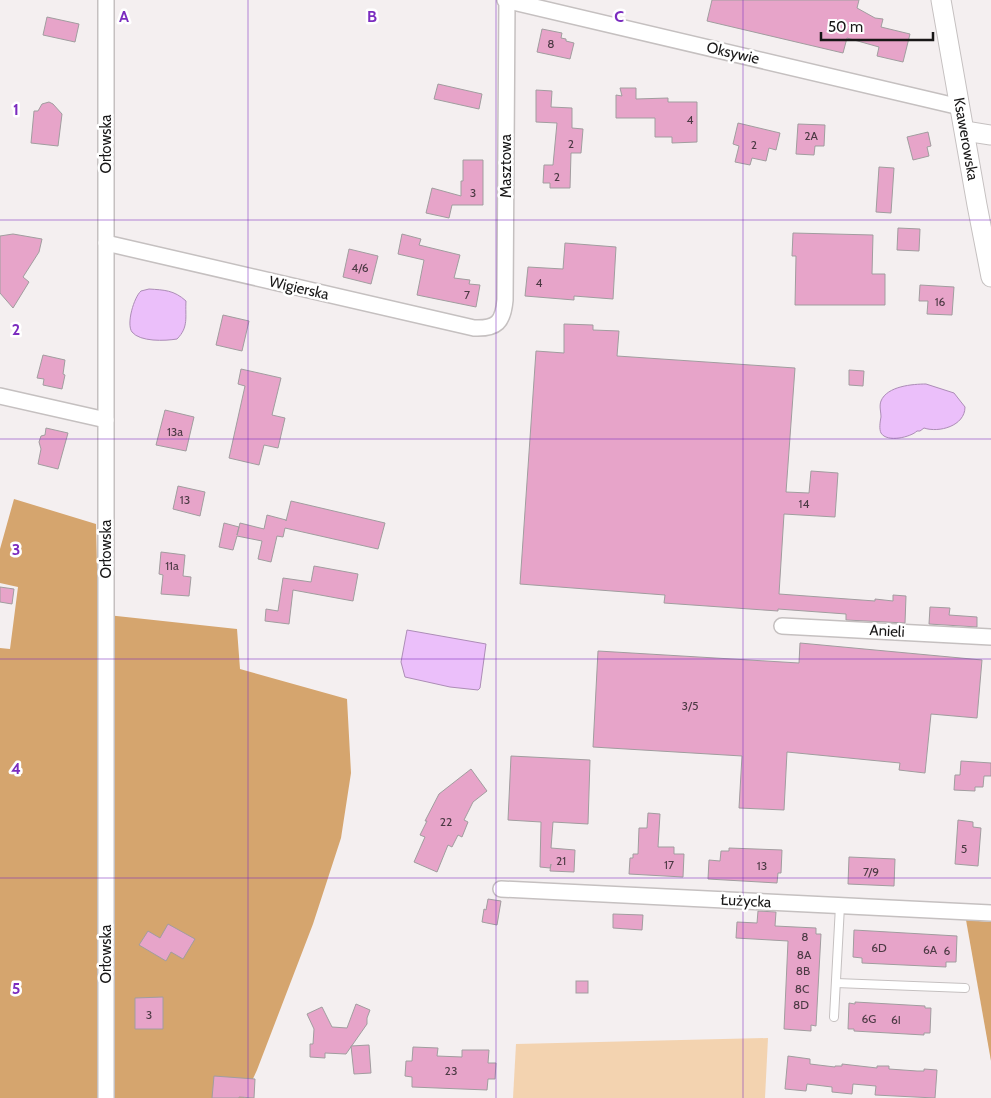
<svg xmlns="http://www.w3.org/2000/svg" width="991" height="1098" font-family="Cabin,sans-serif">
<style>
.green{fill:#f3d3b0}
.forest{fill:#d5a56e}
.water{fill:#ebbffa;stroke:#ac8db6}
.building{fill:#e7a4c9;stroke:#a19d9f}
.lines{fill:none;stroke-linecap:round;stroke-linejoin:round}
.service-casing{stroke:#c5c0c0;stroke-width:10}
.minor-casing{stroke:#c5c0c0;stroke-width:18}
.tertiary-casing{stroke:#c5c0c0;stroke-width:21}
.service{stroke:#fff;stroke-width:8}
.minor{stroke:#fff;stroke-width:15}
.tertiary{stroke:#fff;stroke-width:19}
.grid{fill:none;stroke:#7b2cbf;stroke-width:1;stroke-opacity:0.55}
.labels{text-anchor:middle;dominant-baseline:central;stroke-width:5;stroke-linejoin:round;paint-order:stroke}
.number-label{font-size:12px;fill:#4c3a44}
.street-label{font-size:15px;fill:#181717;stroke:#fff}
.grid-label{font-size:16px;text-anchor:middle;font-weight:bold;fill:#7b2cbf;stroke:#fff;stroke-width:5;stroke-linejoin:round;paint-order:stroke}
</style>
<rect width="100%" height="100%" fill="#f4eff0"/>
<!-- green -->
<path class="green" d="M768,1038L765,1098H513L516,1044Z"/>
<!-- forest -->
<g class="forest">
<path d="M14,499L96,524L98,614L237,629L240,669L347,699L351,773L341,838L313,924L257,1070L244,1098H0V648L10,649L18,587L0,583V549Z"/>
<path d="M966,920L991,922V1061Z"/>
</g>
<!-- water -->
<g class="water">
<path d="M149,289C164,290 174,290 186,301C185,317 189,327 177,339C165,341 140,342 132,332C126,324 134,297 141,291C144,290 146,290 149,289Z"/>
<path d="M926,384L954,393L965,407C965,426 939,433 924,428L920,431H917C911,437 887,443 881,433C879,429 880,422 881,417C881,412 879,406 881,401C887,386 913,384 926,384Z"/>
<path d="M407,630L486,644L480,688L478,690L450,687L405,677L401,662Z"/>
</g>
<!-- building -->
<g class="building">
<path d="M712,0H859L857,8L875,18L883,19L881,27L910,34L903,62L877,56L879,47L847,38L843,53L707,21Z"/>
<path d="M47,17L79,24L75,42L43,35Z"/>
<path d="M542,29L562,33L561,38L566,39V41L574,43L570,59L537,52Z"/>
<path d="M438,84L482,94L479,109L434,99Z"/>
<path d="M620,88H636V99L668,98V102H697V142L672,143V137H655V118H616V95L622,96Z"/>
<path d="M536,90L552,91L551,107L572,108V128L583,129L581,153H571L570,188H550V183H543L544,165H553L557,123L536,122Z"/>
<path d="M49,102L53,104L62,114L58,146L31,143L34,111H38L42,104Z"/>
<path d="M738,123L780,133L776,150L769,148L766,161L752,158L750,165L735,162L739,146L733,144Z"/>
<path d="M798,124L825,125L824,146H815L814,155L796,154Z"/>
<path d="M928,132L931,146L927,147L929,156L913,160L907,137Z"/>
<path d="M463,160H483V205H452L449,218L426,213L432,188L461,196V181H463Z"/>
<path d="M879,167L894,168L891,213L876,212Z"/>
<path d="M898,228L920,229L919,251L897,250Z"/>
<path d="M793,233L873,235L872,274H885V305H795L796,256H792Z"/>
<path d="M13,234L42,239L39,252L23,277L29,282L13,308L0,293V236Z"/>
<path d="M402,234L421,239L419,245L460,255L454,278L470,280L469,284L480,285L476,307L417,295L424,260L398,254Z"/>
<path d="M565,243L616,247L613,299L574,296V300L525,296L528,267L563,269Z"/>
<path d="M349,249L378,256L371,284L343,277Z"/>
<path d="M920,285L954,287L952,315L927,314L928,301H919Z"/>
<path d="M223,315L249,321L242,351L216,345Z"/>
<path d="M564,324L593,325V330L619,331L617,356L795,368L786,492L809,493L811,471L838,473L835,517L784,514L779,594L875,601V599L893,601V595L906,596L905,623L846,620V614L778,609V611L664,603L665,595L520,584L536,351L564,353Z"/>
<path d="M43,355L65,360L63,374L65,375L62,389L43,385L44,379L37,378Z"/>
<path d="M241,369L281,378L272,415L285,418L278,448L264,445L259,465L229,458L245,386L238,384Z"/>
<path d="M849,370L864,371L863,386L849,385Z"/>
<path d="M165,410L194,417L186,451L156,445Z"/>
<path d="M46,428L68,433L58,469L38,464L41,449L39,442L41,436L45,435Z"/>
<path d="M178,486L205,492L200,516L173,509Z"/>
<path d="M291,501L385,523L378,549L285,528L283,537L277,536L271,562L258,559L262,541L237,536L233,550L219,547L224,523L239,527L237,535L240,523L264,529L267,515L286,520V521Z"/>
<path d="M161,552L185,555L183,576L191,577L189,596L161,594L163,575L159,574Z"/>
<path d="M314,566L358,574L353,601L293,590L289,624L265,621L266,609L278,611L283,578L311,582Z"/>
<path d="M0,587L14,589L12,604L0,602Z"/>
<path d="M930,607L950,608L949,615L977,617V627L929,624Z"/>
<path d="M800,643L982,660L977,718L931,714L925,773L899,770L900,763L787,752L784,810L739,808L742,756L593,747L598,651L799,663Z"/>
<path d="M511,756L590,760L588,824L553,822L551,848L575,850L574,872L550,871L551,864L550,868L540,867L541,822L508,820Z"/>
<path d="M961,761L991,763V776H984L983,787H975V791L954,790L955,775H960Z"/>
<path d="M471,769L487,791L473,802L464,820L468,822L462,837L458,835L452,847L448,845L437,872L414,862L425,837L420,835L427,821H425L439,794Z"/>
<path d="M648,813L660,814L658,847H674V854H684L683,877L629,874L630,858H633V854H638L639,828H647Z"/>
<path d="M958,820L973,822V827L981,828L978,866L955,864Z"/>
<path d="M729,848L782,850L781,873H778L777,883L708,879L709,860L720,861L721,851H729Z"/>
<path d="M849,857L895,859L894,886L848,884Z"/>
<path d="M488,899L501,901L497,925L482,922L484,909L486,910Z"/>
<path d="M758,911L776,912L775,926L816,928V934H821L816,1026L811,1025V1031L784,1029L788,941L736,938L737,922L757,923Z"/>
<path d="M613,914L643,915L642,930L613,928Z"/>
<path d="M168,924L195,939L183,959L171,952L166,961L139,945L148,931L160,938Z"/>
<path d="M854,930L957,936L956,962H946V967L862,963V958L853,957Z"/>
<rect x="576" y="981" width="12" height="12"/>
<path d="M163,997V1029H135V998Z"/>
<path d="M855,1002L925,1006V1008H931L930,1033H924V1035L854,1031V1029H848L849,1003L855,1004Z"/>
<path d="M356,1004L370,1010L367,1018V1024L346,1054L325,1053V1058L310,1057V1044H313L314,1029L307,1014L322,1007L332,1027L347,1028Z"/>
<path d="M369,1045L371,1073L354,1074L351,1046Z"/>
<path d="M413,1047L438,1048L437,1056L462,1057V1050H489L488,1063H496L495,1079H488L487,1090L412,1087V1077L405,1076L406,1061H412Z"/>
<path d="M788,1056L810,1059V1064L835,1067V1066H842V1064L877,1068V1066H889V1069L917,1071H924V1069L937,1070L935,1098L875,1095L876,1086L853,1084L852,1094L832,1092V1087L807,1084L806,1091L785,1089Z"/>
<path d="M214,1076L255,1079L254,1098L239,1097V1098H212Z"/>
</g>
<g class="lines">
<!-- service casing -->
<g class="service-casing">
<g id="service">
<path d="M836,983L965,988"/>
<path d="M834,1017L840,906"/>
</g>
</g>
<!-- minor casing -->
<g class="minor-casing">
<g id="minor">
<path d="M505,0L960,107"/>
<path d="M106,243L474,328C497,329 503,322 505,300L507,0"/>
<path d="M0,396L106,420"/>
<path d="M782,626L991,637"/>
<path d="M501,889L991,913"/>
<path d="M106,1098V0"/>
</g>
</g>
<!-- tertiary casing -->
<g class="tertiary-casing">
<g id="tertiary">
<path d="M941,0L977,205L991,277"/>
<path d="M965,131L991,135"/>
</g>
</g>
<!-- service -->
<use href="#service" class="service"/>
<!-- minor -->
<use href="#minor" class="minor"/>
<!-- tertiary -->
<use href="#tertiary" class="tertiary"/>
</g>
<!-- grid -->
<path class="grid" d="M248,0V1098M496,0V1098M743,0V1098M0,220H991M0,439H991M0,659H991M0,878H991"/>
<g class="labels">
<!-- number labels -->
<g class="number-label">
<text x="551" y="43">8</text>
<text x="690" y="119">4</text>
<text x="811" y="135">2A</text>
<text x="571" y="143">2</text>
<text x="754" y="144">2</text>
<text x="557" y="176">2</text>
<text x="473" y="192">3</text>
<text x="360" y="267">4/6</text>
<text x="539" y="282">4</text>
<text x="467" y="294">7</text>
<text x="940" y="301">16</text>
<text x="175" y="431">13a</text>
<text x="185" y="499">13</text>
<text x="804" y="503">14</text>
<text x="172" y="565">11a</text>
<text x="690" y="705">3/5</text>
<text x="446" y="821">22</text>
<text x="964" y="848">5</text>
<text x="561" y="860">21</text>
<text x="669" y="864">17</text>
<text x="762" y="865">13</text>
<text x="871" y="871">7/9</text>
<text x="805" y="936">8</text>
<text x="879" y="947">6D</text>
<text x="930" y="949">6A</text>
<text x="947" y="950">6</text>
<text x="804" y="954">8A</text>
<text x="803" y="970">8B</text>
<text x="802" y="988">8C</text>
<text x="801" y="1004">8D</text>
<text x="149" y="1014">3</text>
<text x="869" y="1018">6G</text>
<text x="896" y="1019">6I</text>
<text x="451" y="1070">23</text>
</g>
<!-- street labels -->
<g class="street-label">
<text transform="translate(733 53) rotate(13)">Oksywie</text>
<text transform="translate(966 139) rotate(80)">Ksawerowska</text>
<text transform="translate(106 144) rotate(-90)">Orłowska</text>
<text transform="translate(506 166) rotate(-90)">Masztowa</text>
<text transform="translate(299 288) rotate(13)">Wigierska</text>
<text transform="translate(106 549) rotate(-90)">Orłowska</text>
<text transform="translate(887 631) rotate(3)">Anieli</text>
<text transform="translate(746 901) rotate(3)">Łużycka</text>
<text transform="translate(106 954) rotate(-90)">Orłowska</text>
</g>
</g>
<g class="grid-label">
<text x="124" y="22">A</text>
<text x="372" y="22">B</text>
<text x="619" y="22">C</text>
<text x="16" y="115">1</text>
<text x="16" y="335">2</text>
<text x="16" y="555">3</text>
<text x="16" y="774">4</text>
<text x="16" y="994">5</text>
</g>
<!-- scale -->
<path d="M821 32v8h112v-8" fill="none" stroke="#181717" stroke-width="2.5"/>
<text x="828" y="32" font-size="15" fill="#181717" stroke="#ffffff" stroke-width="4" paint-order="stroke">50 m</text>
</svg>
